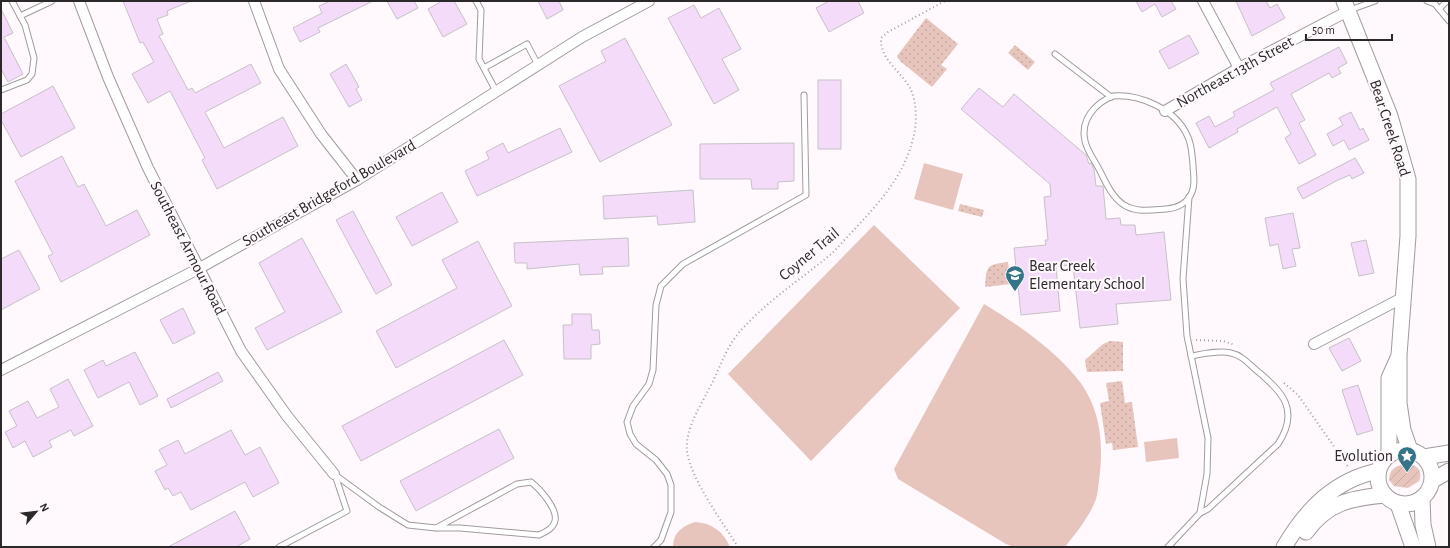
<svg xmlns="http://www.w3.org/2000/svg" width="1450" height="548" font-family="'Alegreya Sans',sans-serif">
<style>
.grass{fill:#e7c5bd}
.park{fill:url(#park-dots)}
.garden{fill:url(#garden-furrows)}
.building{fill:#f4dbf9;stroke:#c6c2c7}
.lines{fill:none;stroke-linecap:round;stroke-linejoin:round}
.lane-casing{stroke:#a19b9e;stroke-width:7}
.street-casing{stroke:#a19b9e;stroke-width:12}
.secondary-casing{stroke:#a19b9e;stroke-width:17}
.path{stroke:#a49fa1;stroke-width:2;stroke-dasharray:1 3;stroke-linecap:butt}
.lane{stroke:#fff;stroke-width:5}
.street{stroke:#fff;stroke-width:10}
.secondary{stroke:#fff;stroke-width:15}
.labels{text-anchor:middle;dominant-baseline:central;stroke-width:4;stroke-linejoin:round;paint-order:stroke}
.street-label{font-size:16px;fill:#2c292a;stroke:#fff8fc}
.poi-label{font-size:16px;fill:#2c292a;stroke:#fff8fc;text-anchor:start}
</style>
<defs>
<pattern id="park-dots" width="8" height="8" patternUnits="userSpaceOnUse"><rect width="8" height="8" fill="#e7c5bd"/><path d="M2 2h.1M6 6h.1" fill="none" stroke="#c6a9a3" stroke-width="1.8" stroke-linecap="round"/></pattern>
<pattern id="garden-furrows" width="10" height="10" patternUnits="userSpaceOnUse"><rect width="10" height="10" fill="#e7c5bd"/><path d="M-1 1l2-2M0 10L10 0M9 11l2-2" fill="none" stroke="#c6a9a3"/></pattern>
</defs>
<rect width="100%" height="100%" fill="#fff8fc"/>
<!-- grass -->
<g class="grass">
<path d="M924,163L963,174L953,210L914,199Z"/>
<path d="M874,225L960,308L811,461L728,374Z"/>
<path d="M984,304C1017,324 1051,347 1076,377C1101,407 1104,444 1099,481C1098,486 1098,493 1096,499C1090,516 1076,533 1065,547H1014L1006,544L898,479L894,469Z"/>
<path d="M1177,438L1179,458L1146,462L1144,442Z"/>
<path d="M695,522C712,523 723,531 730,547H673C673,532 683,526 695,522Z"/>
</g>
<!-- park -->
<g class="park">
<path d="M926,18L958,44L941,65L947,69L932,87L900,61L897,56Z"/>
<path d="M1015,45L1035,62L1028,70L1008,53Z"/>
<path d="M960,204L984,210L982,217L958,211Z"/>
<path d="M1008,262L1011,284L985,287C987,265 986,265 1008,262Z"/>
<path d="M1110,341L1123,342V371L1087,372L1085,360L1103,344Z"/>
<path d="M1122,381L1125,403L1132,402L1138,447L1113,450L1112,443L1106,444L1100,403L1109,401L1106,383Z"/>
</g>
<!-- garden -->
<path class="garden" d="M1407,464C1417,464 1423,471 1419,481L1408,488L1394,486L1389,480C1389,469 1397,465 1407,464Z"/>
<!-- building -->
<g class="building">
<path d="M123,1H191L167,11L168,15L157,19L163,34L159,36L188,90L192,88L195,93L251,64L261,83L205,112L224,148L283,117L298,146L217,189L202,160L205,158L170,91L148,103L132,74L154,62L143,42L140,43Z"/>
<path d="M330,1H373L318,28L320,32L300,42L293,28L322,13L319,6Z"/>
<path d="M387,1H414L418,8L397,19Z"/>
<path d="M442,1H454L467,24L443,37L428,9Z"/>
<path d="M538,1H559L563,10L547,19Z"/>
<path d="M829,1H858L864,13L829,32L816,8Z"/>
<path d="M1136,1H1171L1176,9L1162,17L1155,4L1142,12Z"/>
<path d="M1236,1H1266L1270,8L1277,4L1285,18L1252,36Z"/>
<path d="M694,5L701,18L719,8L741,49L722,59L739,90L714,104L668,18Z"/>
<path d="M1,9L13,33L4,37L23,74L8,82L1,69Z"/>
<path d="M1189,35L1199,53L1169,69L1159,51Z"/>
<path d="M625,38L672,125L600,162L559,86L606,61L601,51Z"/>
<path d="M1339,47L1347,63L1338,68L1341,73L1332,78L1329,73L1291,94L1305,120L1299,123L1316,155L1299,164L1285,138L1291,134L1277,107L1237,129L1238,132L1209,148L1196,123L1209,116L1215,127L1235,116L1233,112L1274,90L1270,83Z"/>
<path d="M346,64L359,87L356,89L362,100L349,107L330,74Z"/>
<rect x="818" y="80" width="23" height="69"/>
<path d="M53,86L75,128L21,157L1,120V114Z"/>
<path d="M979,88L1003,107L1014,94L1086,155L1089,164L1091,163L1094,169L1096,186H1103L1106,219L1120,218L1121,225H1135L1136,235L1164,232L1171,300L1116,304L1118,324L1080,328L1073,265L1056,266L1060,311L1021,315L1014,248L1046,245L1045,240H1048L1044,197L1051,196L1050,184L961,109Z"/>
<path d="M1351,112L1360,130L1363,128L1369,140L1349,150L1344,140L1333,146L1327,134L1343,125L1339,118Z"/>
<path d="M560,128L572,152L477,196L465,171L489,159L486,152L503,143L508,153Z"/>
<path d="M794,143V181L778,182V189H752L751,179H700V144Z"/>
<path d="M62,156L78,187L84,184L106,226L137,210L150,235L61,282L48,256L53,254L15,181Z"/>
<path d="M1355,158L1364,173L1352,179L1350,175L1338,180L1303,199L1297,188Z"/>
<path d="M693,190L695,222L658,225L657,216L604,219L603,196Z"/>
<path d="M442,192L458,222L412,246L396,217Z"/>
<path d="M353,211L392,285L376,294L336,220Z"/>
<path d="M1293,213L1300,248L1292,249L1296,266L1283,269L1278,244L1270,246L1265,218Z"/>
<path d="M302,238L342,312L267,350L255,328L285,312L259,263Z"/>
<path d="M628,238L629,266L602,267L603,274L580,275L579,264L527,269V263H515L514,243Z"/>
<path d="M1366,240L1374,273L1359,276L1351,243Z"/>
<path d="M478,241L512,306L396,368L376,331L457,288L442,260Z"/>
<path d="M19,250L40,289L1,310V259Z"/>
<path d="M183,308L195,333L173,344L160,320Z"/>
<path d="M572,314H591L592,330H599L600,344L591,345V359H564L563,325H572Z"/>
<path d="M1349,338L1361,361L1342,371L1329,348Z"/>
<path d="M504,340L523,375L361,461L342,426Z"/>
<path d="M135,352L158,396L140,405L129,382L98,398L84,370L103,360L106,366Z"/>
<path d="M218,372L223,381L171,408L167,399Z"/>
<path d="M68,379L93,426L74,436L71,430L49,441L52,447L33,457L25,441L13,448L5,432L17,426L9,411L28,401L37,418L59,407L50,389Z"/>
<path d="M1358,385L1373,430L1357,435L1342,390Z"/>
<path d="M499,429L514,458L416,511L400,481Z"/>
<path d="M231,430L245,455L260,447L279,483L253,497L245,482L191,510L181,492L173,496L168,488L165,490L155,471L167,465L159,450L178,440L185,454Z"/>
<path d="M235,511L250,539L236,547H168Z"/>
</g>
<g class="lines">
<!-- lane casing -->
<g class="lane-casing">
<g id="lane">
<path d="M476,1L481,10L479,59L496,91"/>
<path d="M1427,1L1435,4L1449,21"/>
<path d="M1439,9L1447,1"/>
<path d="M1350,10L1375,1"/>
<path d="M20,16L52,1"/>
<path d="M1055,54L1111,97"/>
<path d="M484,68L527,44L538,65"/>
<path d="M1,90L27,80L32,74L34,58L25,25L12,1"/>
<path d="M1113,96C1140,94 1175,109 1187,135C1192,144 1192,155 1193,165C1193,173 1196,183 1192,192C1188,203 1177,208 1166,209C1152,210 1137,213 1124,205C1112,197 1106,183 1100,171C1095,161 1087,151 1085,141C1080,120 1095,103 1113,96Z"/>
<path d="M1191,356C1203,354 1219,350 1231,353C1241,355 1248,363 1256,370C1283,392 1300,410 1278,444L1208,509L1200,513"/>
<path d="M334,474L379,507L408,525L436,528H460L539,535C545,532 553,529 555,521C558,509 540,489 531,482L517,484L436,528"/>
<path d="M279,547L347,511L335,475"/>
<path d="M654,547L661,540L671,512V485L667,474L656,460L636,444L630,434L627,422L633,406L649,384L653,370L656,305L661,286L683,264L806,195L804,95"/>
<path d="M1168,547L1200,513L1207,474L1208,438L1187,336L1183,279L1189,197"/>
</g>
</g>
<!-- street casing -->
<g class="street-casing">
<g id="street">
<path d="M79,1L108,77L148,168L241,351L287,416L334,474"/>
<path d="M254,1L279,69L321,134L357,180"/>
<path d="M1203,1L1239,68"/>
<path d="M1165,111L1239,68L1348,11"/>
<path d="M1314,344L1404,297"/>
<path d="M1,370L198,269L357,180L582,37L649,1"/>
</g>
</g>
<!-- secondary casing -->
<g class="secondary-casing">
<g id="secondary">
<path d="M1344,1L1390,116L1408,179V236L1399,355V403L1403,430L1410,450"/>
<circle cx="1405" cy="477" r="27"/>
<path d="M1389,454V378L1398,358"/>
<path d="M1424,457L1449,453"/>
<path d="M1433,480L1449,471"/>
<path d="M1422,498L1423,525L1428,547"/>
<path d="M1398,504L1413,547"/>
<path d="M1306,532C1327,503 1350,498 1385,495"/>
<path d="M1284,547C1306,510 1334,480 1378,471"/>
</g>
</g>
<!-- path -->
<g class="path">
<path d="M1196,340L1223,341L1235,345"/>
<path d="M1284,383L1298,395L1349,468"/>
<path d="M738,547C723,523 691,479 687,452C685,430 698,410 708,391C720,369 726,345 744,327C770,299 801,279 830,255C837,249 844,240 851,233C878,204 903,178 913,139C917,125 917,103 911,90C902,71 880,61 881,38L888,32L945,1"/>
</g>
<!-- lane -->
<use href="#lane" class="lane"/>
<!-- street -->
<use href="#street" class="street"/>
<!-- secondary -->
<use href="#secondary" class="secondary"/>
</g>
<!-- icons -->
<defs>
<g id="school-pin" transform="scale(1)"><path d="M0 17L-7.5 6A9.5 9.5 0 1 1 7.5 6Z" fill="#347388" stroke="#fff8fc"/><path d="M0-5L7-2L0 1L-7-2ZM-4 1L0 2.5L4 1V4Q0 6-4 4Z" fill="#fff"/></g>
<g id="sight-pin" transform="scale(1)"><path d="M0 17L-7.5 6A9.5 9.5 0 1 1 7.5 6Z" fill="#347388" stroke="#fff8fc"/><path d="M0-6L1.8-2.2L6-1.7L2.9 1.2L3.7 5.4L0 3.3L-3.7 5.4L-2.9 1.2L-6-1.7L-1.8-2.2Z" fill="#fff"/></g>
</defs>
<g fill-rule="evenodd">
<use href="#school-pin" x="1015" y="275"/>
<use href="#sight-pin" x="1407" y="456"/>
</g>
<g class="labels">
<!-- street labels -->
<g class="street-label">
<text transform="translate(1235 72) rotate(-29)">Northeast 13th Street</text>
<text transform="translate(1390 128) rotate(72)">Bear Creek Road</text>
<text transform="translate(329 193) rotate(-30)">Southeast Bridgeford Boulevard</text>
<text transform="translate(188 248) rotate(63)">Southeast Armour Road</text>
<text transform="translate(809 254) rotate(-40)">Coyner Trail</text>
</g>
<!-- poi labels -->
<g class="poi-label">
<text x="1029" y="266">Bear Creek<tspan x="1029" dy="18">Elementary School</tspan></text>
<text x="1393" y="456" text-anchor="end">Evolution</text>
</g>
</g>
<!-- border -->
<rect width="1450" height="548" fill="none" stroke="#2c292a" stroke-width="4"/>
<!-- north arrow -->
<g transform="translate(36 512) rotate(62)" stroke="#fff8fc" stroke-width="3" paint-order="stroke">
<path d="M0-3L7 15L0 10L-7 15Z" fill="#2c292a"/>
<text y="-6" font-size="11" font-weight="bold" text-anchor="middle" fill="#2c292a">N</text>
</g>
<!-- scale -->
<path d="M1306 34v6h86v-6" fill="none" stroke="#2c292a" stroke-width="2"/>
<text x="1312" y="34" font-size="12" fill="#2c292a" stroke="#fff8fc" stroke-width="3" paint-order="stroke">50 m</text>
</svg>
